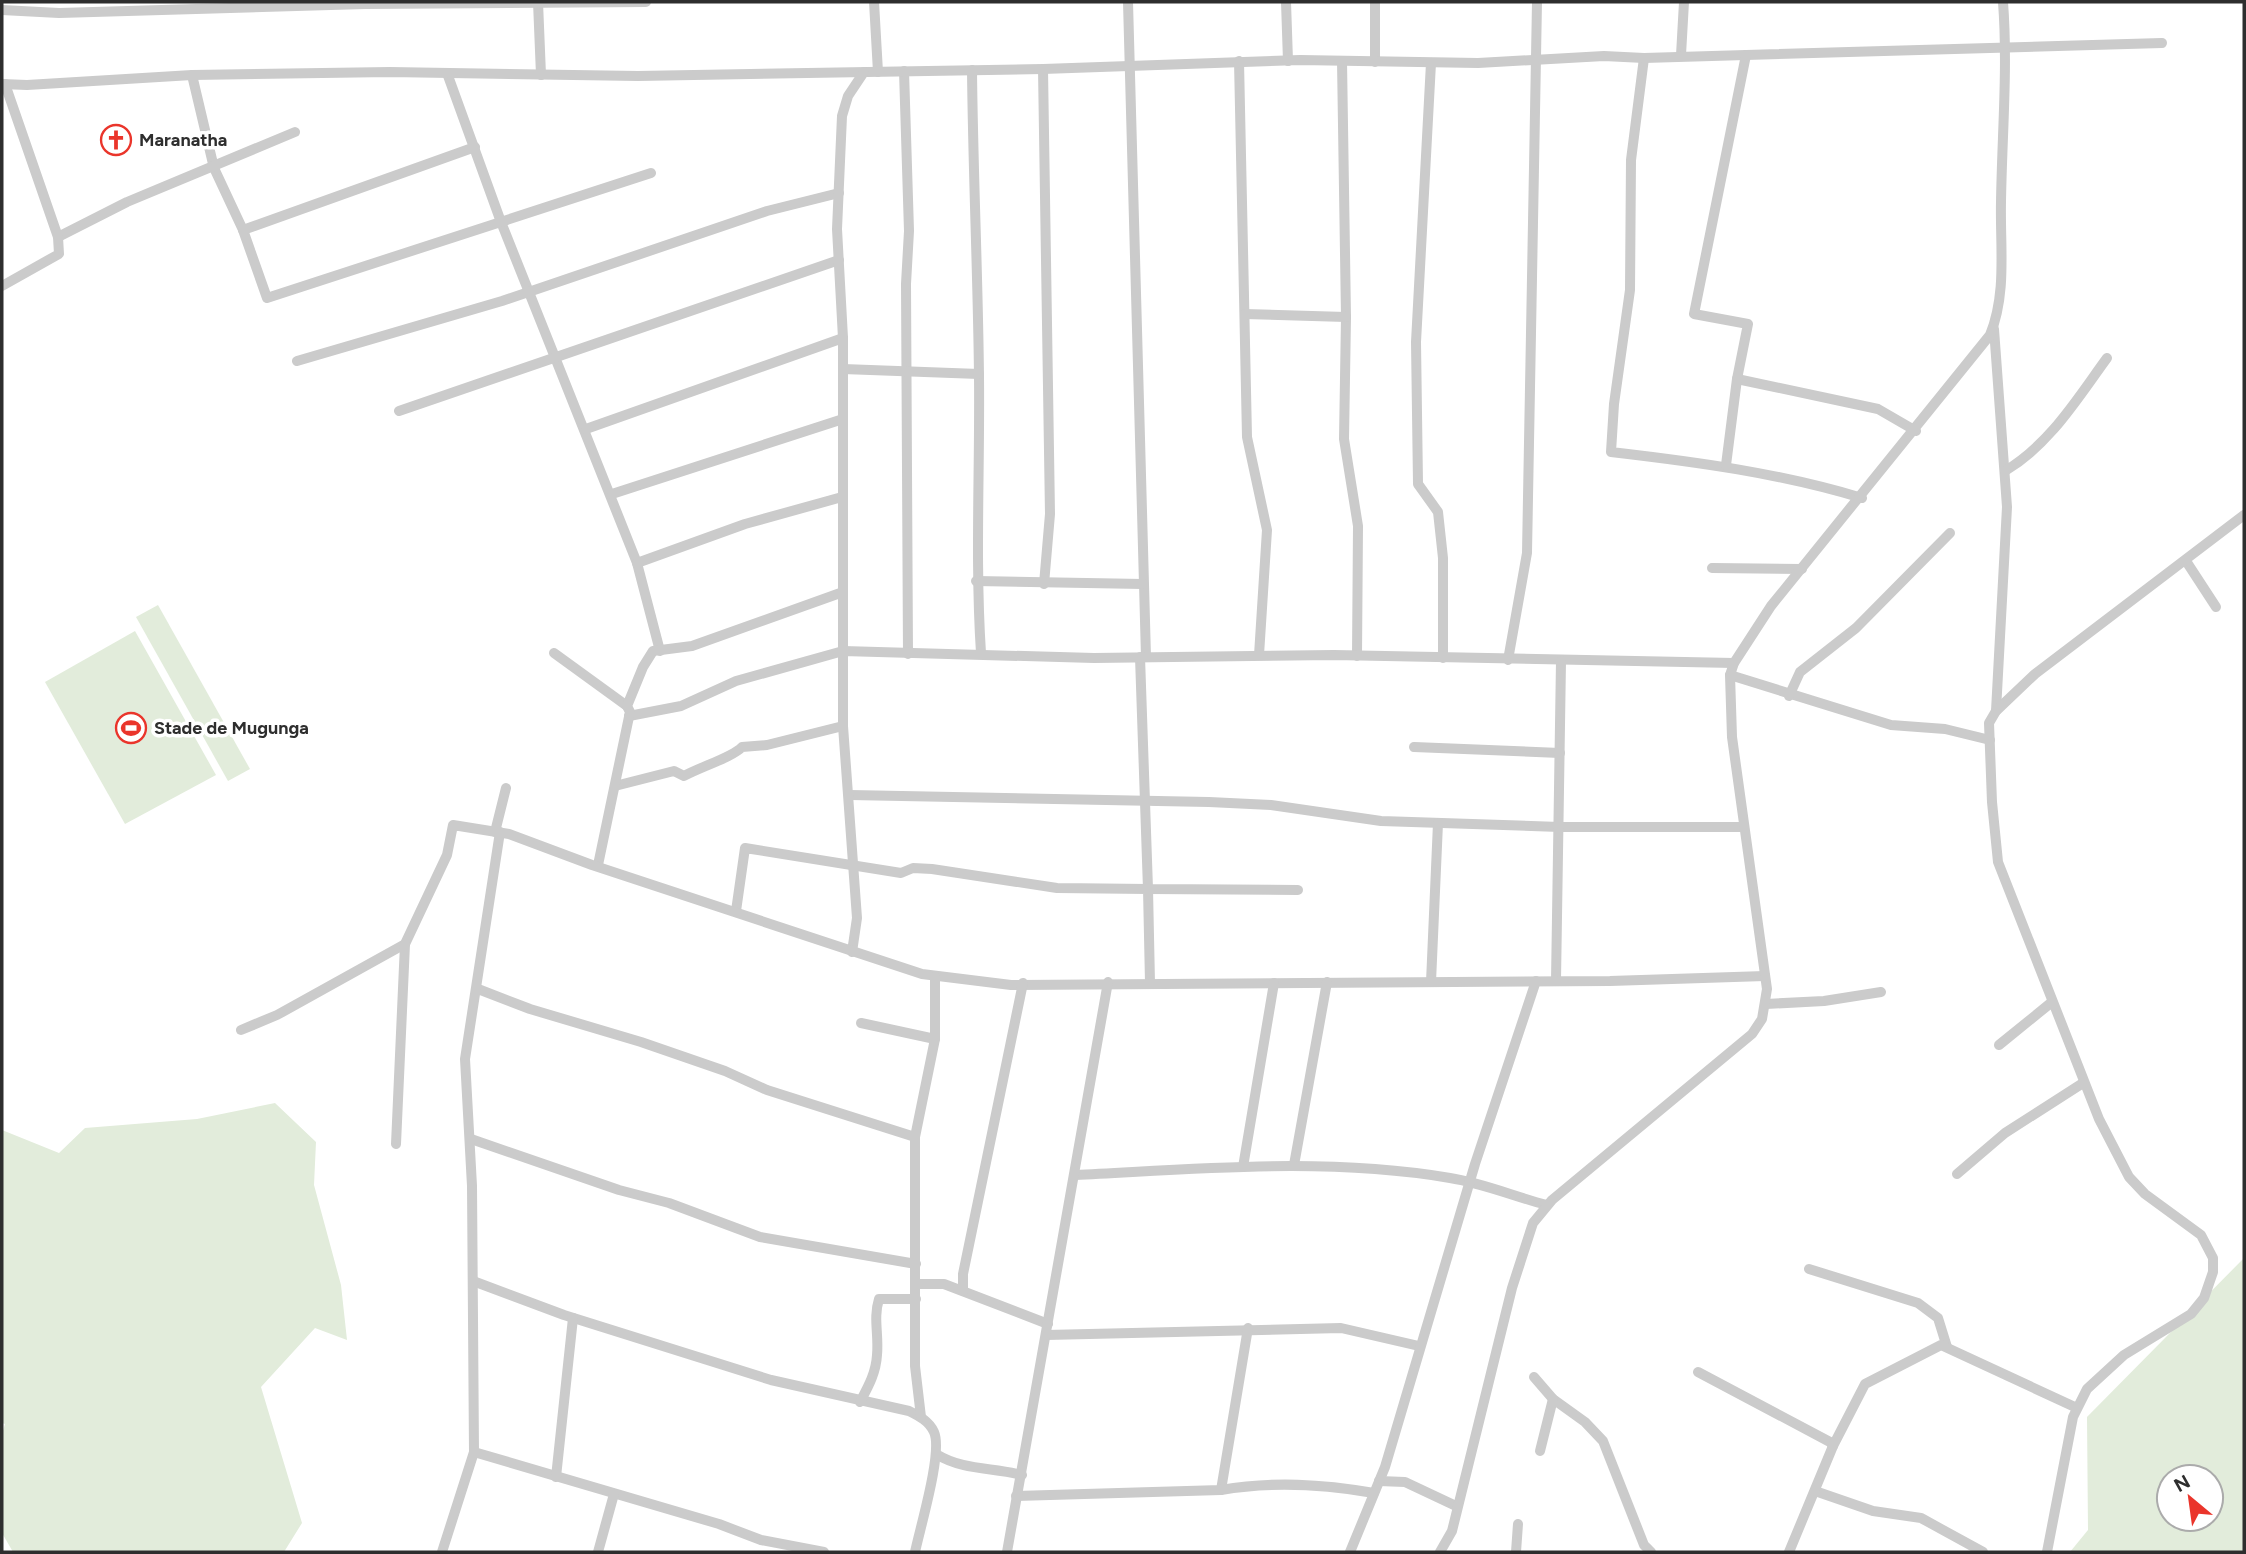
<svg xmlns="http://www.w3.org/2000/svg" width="2246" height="1554" font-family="Figtree,sans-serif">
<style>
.green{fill:#e2ecdb;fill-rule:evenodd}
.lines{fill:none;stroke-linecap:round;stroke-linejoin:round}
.street{stroke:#cbcbcb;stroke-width:10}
.labels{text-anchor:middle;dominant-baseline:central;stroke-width:7;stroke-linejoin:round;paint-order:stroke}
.poi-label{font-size:18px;font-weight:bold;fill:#2e2e2e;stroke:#fff;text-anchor:start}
</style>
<rect width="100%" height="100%" fill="#fff"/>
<!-- green -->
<g class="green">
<path d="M158,605L250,769L228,781L136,617Z"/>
<path d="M135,631L216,775L125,824L45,682Z"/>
<path d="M275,1103L316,1142L314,1185L341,1285L347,1340L315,1328L261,1387L302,1523L284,1552H13L2,1533V1434L5,1424L2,1423V1130L59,1153L85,1128L197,1119Z"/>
<path d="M2244,1258V1552H2070L2088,1530L2087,1417ZM2169,1477H2211V1519H2169Z"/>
</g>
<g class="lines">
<!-- street -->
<g class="street">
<path d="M538,2L541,75"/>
<path d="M874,2L878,72"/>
<path d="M1128,2L1146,657"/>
<path d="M1286,2L1288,61"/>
<path d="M1375,2V62"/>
<path d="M2,10L59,13L365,4L646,2"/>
<path d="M1681,55L1684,2"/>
<path d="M1644,58L1631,160L1630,290L1614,404L1611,452C1697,462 1779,473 1862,498"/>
<path d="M1239,61L1247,437L1267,530L1259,655"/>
<path d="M1342,61L1346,317L1344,439L1358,526L1357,656"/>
<path d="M1431,63L1416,342L1418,484L1438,512L1443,558V658"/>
<path d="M1043,69L1050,514L1044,584"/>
<path d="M972,70C973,173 978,275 979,377C980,469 975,561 981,653"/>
<path d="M904,71L909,231L906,284L908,654"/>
<path d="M447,73L501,222L637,563L660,651"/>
<path d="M192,75L214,168L243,230L267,298L651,173"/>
<path d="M2,84L27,85L192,75L390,72L638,76L1043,69L1300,60L1478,63L1604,56L1644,58L2162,43"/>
<path d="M243,230L475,147"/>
<path d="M58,237L127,202L295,132"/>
<path d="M2,286L59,254L58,237L5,84"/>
<path d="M1245,314L1346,317"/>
<path d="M1994,329L2007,507L1996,711"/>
<path d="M297,361L502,301L767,211L839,193"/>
<path d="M843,369L979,374"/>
<path d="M1737,379L1878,409L1916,431"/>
<path d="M399,411L839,260"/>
<path d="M586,429L843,338"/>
<path d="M1726,465L1737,379L1748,324L1694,314L1746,55"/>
<path d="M2005,471C2050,444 2077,399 2107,358"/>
<path d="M612,494L843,419"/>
<path d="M2186,561L2216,607"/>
<path d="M637,563L745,524L842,497"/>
<path d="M1712,568L1802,569"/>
<path d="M976,581L1143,584"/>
<path d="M554,653L627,706"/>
<path d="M1140,657L1148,889L1298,890"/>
<path d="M1508,660L1527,553L1537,2"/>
<path d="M1730,675L1891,725L1945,729L1990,740"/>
<path d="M1789,696L1800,672L1856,628L1950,533"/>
<path d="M629,716L681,706L736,681L843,651L1094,658L1334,655L1734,663"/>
<path d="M1414,747L1560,753"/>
<path d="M615,786L674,771L684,776C700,767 733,757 742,747L767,745L843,726"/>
<path d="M850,795L1209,802L1271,805L1381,821L1560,827H1744"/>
<path d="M495,832L506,788"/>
<path d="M598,865L630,712L627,706L643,667L653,651L692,646L843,592"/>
<path d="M736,911L745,848L901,873L913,868L932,869L1057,888L1148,889L1150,983"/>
<path d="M852,952L857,918L843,726V338L837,229L842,116L848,96L864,72"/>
<path d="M1556,981L1561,661"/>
<path d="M1431,982L1438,823"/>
<path d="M478,989L530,1009L641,1042L725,1071L767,1090L915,1137"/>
<path d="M1766,1004L1824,1001L1881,992"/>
<path d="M861,1023L935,1039"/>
<path d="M241,1030L277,1015L405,944L447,855L453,825L509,834L592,865L922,974L1011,985L1610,981L1765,976"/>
<path d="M1999,1045L2052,1002"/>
<path d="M471,1139L619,1190L669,1203L760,1237L916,1264"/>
<path d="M396,1144L405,944"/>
<path d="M1294,1165L1327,982"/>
<path d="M1243,1167L1274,983"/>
<path d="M1957,1174L2005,1133L2083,1083"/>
<path d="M1075,1175C1200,1169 1325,1157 1450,1178C1483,1183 1515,1197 1547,1205"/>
<path d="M1809,1269L1918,1303L1938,1318L1947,1347"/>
<path d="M473,1281L564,1315L771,1380L909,1411C919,1416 929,1421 934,1432C943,1452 920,1528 915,1552"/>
<path d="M916,1284H944L1048,1324"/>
<path d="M963,1291V1274L1023,983"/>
<path d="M1046,1335L1341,1328L1419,1346"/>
<path d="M1698,1372L1830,1442L1833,1446"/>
<path d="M1534,1377L1553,1399L1585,1422L1603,1441L1644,1545L1651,1552"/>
<path d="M860,1402C868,1387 876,1373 877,1355C879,1335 873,1318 879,1299H916"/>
<path d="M921,1417L915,1366V1137L935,1039V977"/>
<path d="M1540,1451L1553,1399"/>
<path d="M474,1452L719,1524L761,1540L824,1552"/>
<path d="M936,1454C964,1471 992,1467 1022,1475"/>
<path d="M556,1477L573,1318"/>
<path d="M1379,1481L1405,1482L1456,1506"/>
<path d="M1221,1490L1248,1328"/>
<path d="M1815,1491L1873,1511L1921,1518L1983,1552"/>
<path d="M1016,1496L1221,1490C1273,1481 1322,1484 1374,1493"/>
<path d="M442,1552L474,1452L472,1186L465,1059L500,832"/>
<path d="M598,1552L614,1494"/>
<path d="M1007,1552L1108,982"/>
<path d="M1350,1552L1385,1467L1475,1164L1536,981"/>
<path d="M1440,1552L1452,1531L1512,1288L1533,1223L1552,1200L1752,1034L1762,1019L1767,989L1732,737L1730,675L1734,663L1771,606L1990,335C2007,293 2000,247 2001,202C2002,135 2008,68 2003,2"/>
<path d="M1516,1552L1518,1524"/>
<path d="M1789,1552L1833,1446L1865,1384L1941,1345L2077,1408"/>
<path d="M2047,1552L2073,1417L2087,1389L2124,1355L2191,1314L2204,1298L2213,1272V1258L2201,1235L2145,1194L2129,1177L2099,1119L1998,862L1992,802L1989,723L1996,711L2035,674L2244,515"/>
</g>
</g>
<!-- icons -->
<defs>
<g id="church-ring" transform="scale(1.575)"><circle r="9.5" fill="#fff" stroke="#ea352b" stroke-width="1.5"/><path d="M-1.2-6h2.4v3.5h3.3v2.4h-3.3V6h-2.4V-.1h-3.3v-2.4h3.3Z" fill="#ea352b"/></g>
<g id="stadium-ring" transform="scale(1.575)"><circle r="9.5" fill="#fff" stroke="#ea352b" stroke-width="1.5"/><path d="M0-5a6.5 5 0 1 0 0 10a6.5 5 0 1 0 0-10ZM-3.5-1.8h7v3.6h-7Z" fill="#ea352b"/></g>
</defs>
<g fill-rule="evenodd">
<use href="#church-ring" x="116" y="140"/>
<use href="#stadium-ring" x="131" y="728"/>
</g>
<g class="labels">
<!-- poi labels -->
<g class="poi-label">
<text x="139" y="140">Maranatha</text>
<text x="154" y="728">Stade de Mugunga</text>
</g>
</g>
<!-- border -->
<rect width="2246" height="1554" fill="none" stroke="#2e2e2e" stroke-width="7"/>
<!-- north arrow -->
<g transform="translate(2190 1498) rotate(331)"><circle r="33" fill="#ffffff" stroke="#ababab" stroke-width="2"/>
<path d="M0-5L12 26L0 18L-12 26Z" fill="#ea352b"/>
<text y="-10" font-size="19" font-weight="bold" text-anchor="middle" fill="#2e2e2e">N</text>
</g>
</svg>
